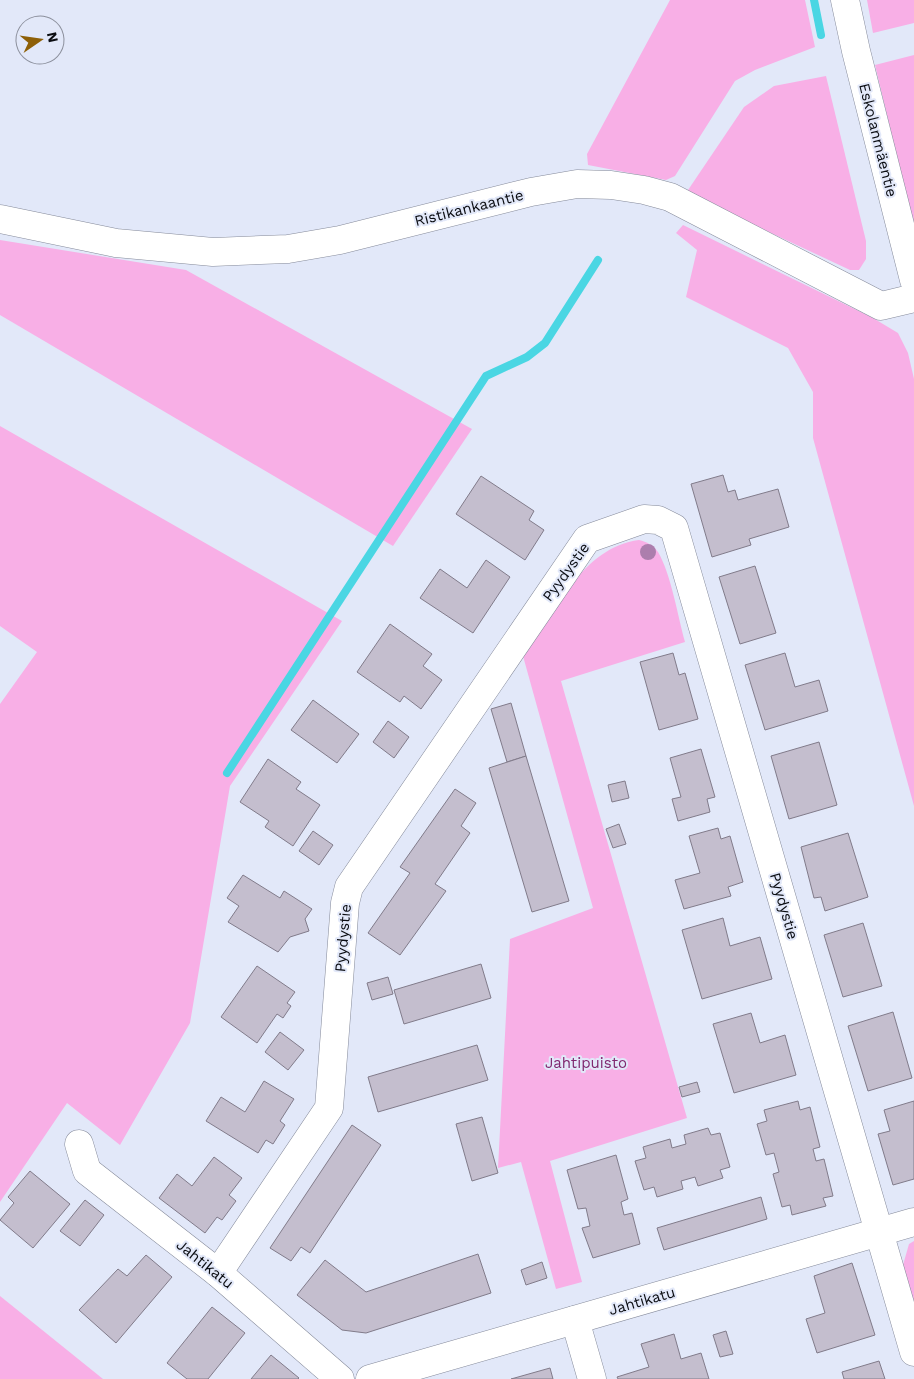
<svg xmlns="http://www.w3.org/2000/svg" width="914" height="1379" font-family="'Work Sans',sans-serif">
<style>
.green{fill:#f8afe6}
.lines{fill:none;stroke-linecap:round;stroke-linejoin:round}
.stream{stroke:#4ad6e3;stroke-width:8}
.building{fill:#c4bece;stroke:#817b8a}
.minor-casing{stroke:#858a9a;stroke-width:29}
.minor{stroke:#fff;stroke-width:28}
.tree{fill:#ac7ead}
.labels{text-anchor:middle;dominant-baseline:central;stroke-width:4;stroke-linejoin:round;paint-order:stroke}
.street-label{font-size:15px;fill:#0b0d12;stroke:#e2e8f9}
.park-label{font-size:15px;fill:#80276f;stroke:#e2e8f9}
</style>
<rect width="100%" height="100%" fill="#e2e8f9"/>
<!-- green -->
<g class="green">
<path d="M670,0H805L815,47L755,70L735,81L675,176L666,180L588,165L587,154Z"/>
<path d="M867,0H914V23L873,33Z"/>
<path d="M914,55V229L875,65Z"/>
<path d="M826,76L866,241V259L859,270H850L686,193L744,107L774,86Z"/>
<path d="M683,225L873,318L898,333L908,353L914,379V806L813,438V392L788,348L686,297L697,250L676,233Z"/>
<path d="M0,240L186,270L472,429L393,546L0,315Z"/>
<path d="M0,426L342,621L230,786L190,1023L120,1145L67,1103L0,1202V704L37,652L0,626Z"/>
<path d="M639,540C647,542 653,545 658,552C671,574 678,617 685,642L561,681L687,1118L550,1161L582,1282L556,1289L521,1162L498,1168L510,939L593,908L523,656C553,613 583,547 639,540Z"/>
<path d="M914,1241V1306L903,1265L909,1244Z"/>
<path d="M0,1296L103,1379H0Z"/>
</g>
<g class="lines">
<!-- stream -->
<g class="stream">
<path d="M814,0L821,35"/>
<path d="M227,773L486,376L527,357L545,343L598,260"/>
</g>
</g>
<!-- building -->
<g class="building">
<path d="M723,475L728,492L735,490L738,500L778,489L789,527L749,539L751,545L712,557L691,484Z"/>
<path d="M481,476L534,511L529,520L544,530L525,560L456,514Z"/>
<path d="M486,560L510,577L473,633L420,598L440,569L467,588Z"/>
<path d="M755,566L776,633L740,644L719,577Z"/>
<path d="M390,624L432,654L423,666L442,680L421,709L404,696L400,702L357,672Z"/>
<path d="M673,653L679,675L685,673L698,719L659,730L640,662Z"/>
<path d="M785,653L795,687L819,680L828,711L765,730L745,665Z"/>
<path d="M313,700L359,734L337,763L291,730Z"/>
<path d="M511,703L526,756L507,762L491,709Z"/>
<path d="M388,721L409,737L394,758L373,742Z"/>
<path d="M819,742L837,805L789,819L771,756Z"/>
<path d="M701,749L715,797L707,799L710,812L678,821L672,799L681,797L670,758Z"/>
<path d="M526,756L569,901L532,912L489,768Z"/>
<path d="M268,759L301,782L296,789L320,805L293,846L265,827L269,821L240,802Z"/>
<path d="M625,781L629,798L612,802L608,785Z"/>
<path d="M455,789L476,803L461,826L470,833L435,884L446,891L400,955L368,933L410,873L400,867Z"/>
<path d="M619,824L626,844L613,848L606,829Z"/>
<path d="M718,828L721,839L730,836L743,882L728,887L731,896L684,909L675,880L700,873L689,836Z"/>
<path d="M313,831L333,845L319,865L299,851Z"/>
<path d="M848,833L868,897L825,911L821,897L814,898L801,847Z"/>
<path d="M243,875L280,898L284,891L312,909L305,919L309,931L290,937L278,952L228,922L239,906L227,898Z"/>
<path d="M723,918L730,946L760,937L772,979L702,999L682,930Z"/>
<path d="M863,923L882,986L843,997L824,935Z"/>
<path d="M481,964L491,998L404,1024L394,990Z"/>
<path d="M257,966L295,992L287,1003L291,1006L283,1018L277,1014L257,1043L221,1017Z"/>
<path d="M388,977L393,994L372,1000L367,983Z"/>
<path d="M893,1012L912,1078L868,1091L848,1026Z"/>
<path d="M751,1013L760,1043L785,1035L796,1075L734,1093L713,1024Z"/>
<path d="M280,1032L304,1050L288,1070L265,1052Z"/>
<path d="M477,1045L488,1080L378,1112L368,1077Z"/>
<path d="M264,1081L294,1099L280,1121L285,1125L273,1144L266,1140L258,1153L206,1121L221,1097L245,1112Z"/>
<path d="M697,1082L700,1092L682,1097L679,1087Z"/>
<path d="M798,1101L800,1110L810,1107L820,1147L813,1149L816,1161L824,1159L833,1196L823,1198L826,1206L792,1215L790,1205L782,1207L773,1174L779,1172L774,1153L766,1155L757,1124L767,1121L764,1110Z"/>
<path d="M914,1101V1179L893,1185L878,1134L890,1131L884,1110Z"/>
<path d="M482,1117L498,1173L472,1181L456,1124Z"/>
<path d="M352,1125L381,1145L310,1253L301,1247L291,1261L270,1248Z"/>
<path d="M708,1128L711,1135L720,1133L730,1167L720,1170L723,1178L698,1186L695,1177L681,1181L683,1189L657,1197L654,1187L644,1190L635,1161L646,1158L643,1147L670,1139L672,1148L686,1144L684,1135Z"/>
<path d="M616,1155L628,1199L621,1202L624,1215L632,1213L640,1244L593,1258L582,1228L590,1226L586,1208L578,1209L567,1170Z"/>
<path d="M214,1157L242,1178L229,1195L236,1201L222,1220L217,1217L205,1233L159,1198L177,1174L192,1186Z"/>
<path d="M30,1171L70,1204L33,1248L0,1220L14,1203L8,1197Z"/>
<path d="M761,1197L767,1219L664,1250L657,1228Z"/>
<path d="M85,1200L104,1215L80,1246L60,1231Z"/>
<path d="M478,1254L491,1293L366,1333L342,1330L297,1295L325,1260L366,1292Z"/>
<path d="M146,1255L172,1277L116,1343L79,1310L118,1269L127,1276Z"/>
<path d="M542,1262L547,1278L526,1285L521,1270Z"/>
<path d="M852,1263L875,1335L817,1353L806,1319L825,1313L814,1276Z"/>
<path d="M212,1307L245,1333L208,1379H187L167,1363Z"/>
<path d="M726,1331L733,1354L720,1357L713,1335Z"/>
<path d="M674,1334L681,1359L701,1353L709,1379H618L617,1377L649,1367L641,1344Z"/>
<path d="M271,1355L299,1378L298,1379H251Z"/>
<path d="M879,1361L885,1379H844L842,1372Z"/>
<path d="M550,1368L553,1379H511Z"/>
</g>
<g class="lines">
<!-- minor casing -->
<g class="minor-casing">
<g id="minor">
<path d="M845,0L856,51L914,280"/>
<path d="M0,219L116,243L213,252L288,249L340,240L531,192L577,184L611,185L644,190L670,197L881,306L914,298"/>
<path d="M79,1144L87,1171L218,1273L340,1379"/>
<path d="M218,1273L329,1108L345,903L349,887L587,539L644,519L658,520L674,528L914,1352"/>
<path d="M575,1320L592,1379"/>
<path d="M370,1379L914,1222"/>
</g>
</g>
<!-- minor -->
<use href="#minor" class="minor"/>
</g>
<!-- trees -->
<circle class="tree" cx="648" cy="552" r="8"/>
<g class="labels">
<!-- street labels -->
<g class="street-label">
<text transform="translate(878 140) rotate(76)">Eskolanmäentie</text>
<text transform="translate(469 208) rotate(-14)">Ristikankaantie</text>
<text transform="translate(566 572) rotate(-54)">Pyydystie</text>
<text transform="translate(784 906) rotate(74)">Pyydystie</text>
<text transform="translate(343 938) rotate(-85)">Pyydystie</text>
<text transform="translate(205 1264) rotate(39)">Jahtikatu</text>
<text transform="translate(642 1301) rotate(-16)">Jahtikatu</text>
</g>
<!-- park labels -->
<g class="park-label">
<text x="586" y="1063">Jahtipuisto</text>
</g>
</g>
<!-- north arrow -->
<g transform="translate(40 40) rotate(77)"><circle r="24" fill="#e2e8f9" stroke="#8c909d"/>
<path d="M0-4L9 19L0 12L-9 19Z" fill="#8e6008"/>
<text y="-8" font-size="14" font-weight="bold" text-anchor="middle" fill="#0b0d12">N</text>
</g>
</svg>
